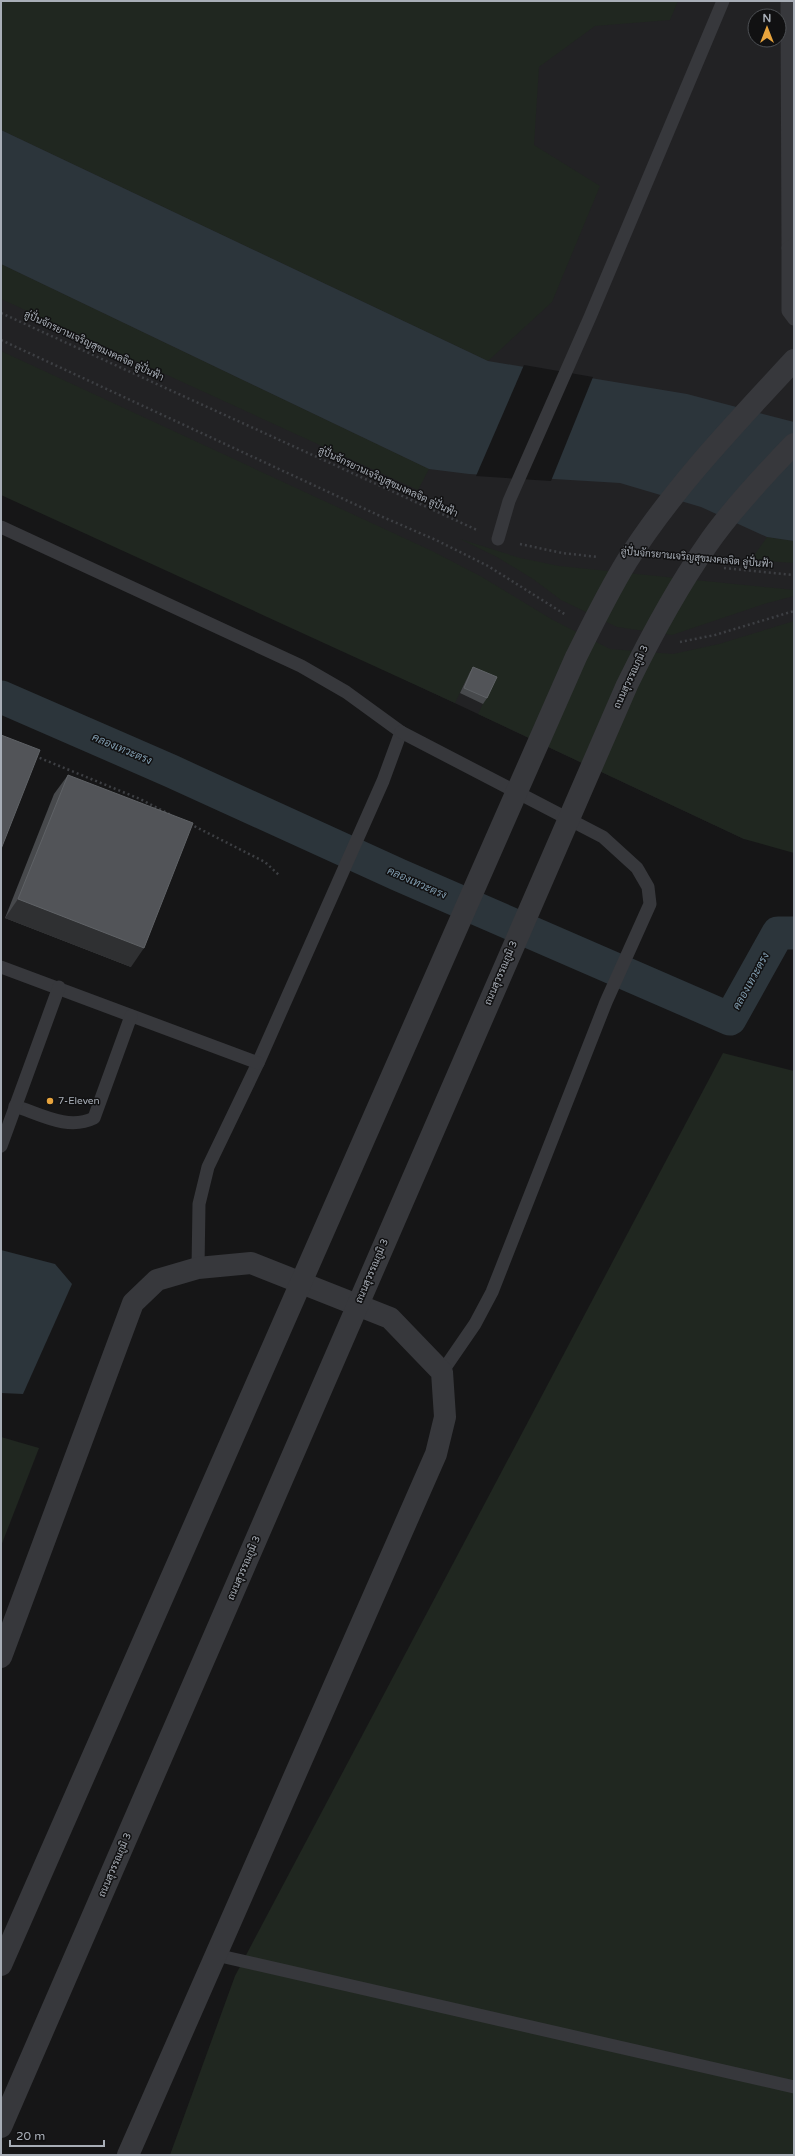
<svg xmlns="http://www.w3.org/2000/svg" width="795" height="2156" font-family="'Varela Round',Sarabun,sans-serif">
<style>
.built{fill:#222224;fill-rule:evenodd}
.green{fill:#202720}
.water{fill:#2c353b}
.pier{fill:#161617}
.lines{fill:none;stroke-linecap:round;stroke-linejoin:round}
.canal{stroke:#2c353b;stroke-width:33}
.path{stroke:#3d3f43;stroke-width:2.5;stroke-dasharray:2 3;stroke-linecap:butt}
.service{stroke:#37383c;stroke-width:13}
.minor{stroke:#37383c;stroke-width:22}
.minor-bridge{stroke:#37383c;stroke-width:22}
.wall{fill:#47494c}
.shaded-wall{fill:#2f3032}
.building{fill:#525458;stroke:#5f6266}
.poi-dot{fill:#e8a43d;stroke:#111112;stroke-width:1.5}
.labels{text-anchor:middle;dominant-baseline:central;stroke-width:3;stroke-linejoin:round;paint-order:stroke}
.street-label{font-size:10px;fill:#a8aeb7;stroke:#111112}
.poi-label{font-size:10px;fill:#a8aeb7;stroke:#111112;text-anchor:start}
.water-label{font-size:11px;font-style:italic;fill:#819db0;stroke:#111112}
</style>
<rect width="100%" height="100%" fill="#161617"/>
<!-- built -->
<path class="built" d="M1,1H794V769L744,839L1,490ZM755,16H779V40H755Z"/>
<!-- green -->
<g class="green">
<path d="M1,1H678L670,20L595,26L539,67L534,145L600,186L552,302L488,361L1,130Z"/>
<path d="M1,264L429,469L418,490L1,299Z"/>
<path d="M1,351L432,551L482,577L553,620L610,649L673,654L719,644L794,621V853L744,839L478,714L493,683L470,672L455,703L1,495Z"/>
<path d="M767,537L794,541V563L751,560Z"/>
<path d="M460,539L520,558L559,566L794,590V596L764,604L672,635L617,627L561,600L533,579L497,557Z"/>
<path d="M723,1053L794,1071V2155H170L235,1976Z"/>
<path d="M1,1437L39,1448L1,1546Z"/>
</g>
<!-- water -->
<g class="water">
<path d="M1,130L488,361L687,394L794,422V541L767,537L701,507L620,483L469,474L429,469L1,264Z"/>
<path d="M1,1250L55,1264L72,1284L23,1394L1,1393Z"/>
</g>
<!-- pier -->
<path class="pier" d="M524,365L593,377L551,481L476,476Z"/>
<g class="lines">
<!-- canal -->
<path class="canal" d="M1,697L171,771L399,875L730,1019L778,933H794"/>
<!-- path -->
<g class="path">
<path d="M1,313L477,530"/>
<path d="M1,340L378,515L436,540L488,566L566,615"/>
<path d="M520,544L562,553L598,557"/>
<path d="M724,568L794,575"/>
<path d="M680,642L715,635L794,611"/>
<path d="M35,756L140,799L173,816"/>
<path d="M190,824L265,862L280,876"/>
</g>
<!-- service -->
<g class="service">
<path d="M787,1L788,248"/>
<path d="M794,244L788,248V311L794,319"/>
<path d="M1,527L301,666L346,692L401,732L383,781L258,1063L208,1167L199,1204L198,1268"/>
<path d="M498,539L509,501L590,317L723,1"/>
<path d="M401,732L603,837L637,868L648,887L650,904L606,1002L492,1292L475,1324L442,1372"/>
<path d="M1,967L258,1063"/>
<path d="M15,1106C40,1114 68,1131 94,1118L131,1016"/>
<path d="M1,1146L59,987"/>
<path d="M216,1955L794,2087"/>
</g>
<!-- minor -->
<path class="minor" d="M1,1657L133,1303L157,1280L198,1268L251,1263L390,1318L442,1372L445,1417L436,1454L128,2155"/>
<!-- minor-bridge -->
<g class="minor-bridge">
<path d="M1,1965L576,657C592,625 608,592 627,561C674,487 735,424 794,360"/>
<path d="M1,2127L627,685C651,636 676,589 707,545C730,511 765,474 794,444"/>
</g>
</g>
<!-- wall -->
<g class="wall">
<path d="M473,667L487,698L483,704L460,693L470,672Z"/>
<path d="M68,775L131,967L5,918L54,794Z"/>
</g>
<!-- shaded-wall -->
<path class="shaded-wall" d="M18,899L144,948L131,967L5,918Z"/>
<!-- building -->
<g class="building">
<path d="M473,667L497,677L487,698L464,688Z"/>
<path d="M1,735L40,750L1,849Z"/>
<path d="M68,775L193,823L144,948L18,899Z"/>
</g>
<!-- markers -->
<circle class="poi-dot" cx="50" cy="1101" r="4"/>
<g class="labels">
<!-- street labels -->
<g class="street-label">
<text transform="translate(94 346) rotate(25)">ลู่ปั่นจักรยานเจริญสุขมงคลจิต ลู่ปั่นฟ้า</text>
<text transform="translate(388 482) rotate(25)">ลู่ปั่นจักรยานเจริญสุขมงคลจิต ลู่ปั่นฟ้า</text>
<text transform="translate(697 558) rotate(5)">ลู่ปั่นจักรยานเจริญสุขมงคลจิต ลู่ปั่นฟ้า</text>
<text transform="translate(631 677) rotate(-65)">ถนนสุวรรณภูมิ 3</text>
<text transform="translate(501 973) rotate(-67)">ถนนสุวรรณภูมิ 3</text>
<text transform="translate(372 1271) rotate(-67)">ถนนสุวรรณภูมิ 3</text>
<text transform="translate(244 1568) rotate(-67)">ถนนสุวรรณภูมิ 3</text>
<text transform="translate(115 1865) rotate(-67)">ถนนสุวรรณภูมิ 3</text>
</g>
<!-- poi labels -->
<g class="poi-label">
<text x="58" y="1101">7-Eleven</text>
</g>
<!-- water labels -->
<g class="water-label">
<text transform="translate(122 749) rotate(23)">คลองเทวะตรง</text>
<text transform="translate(417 883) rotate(24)">คลองเทวะตรง</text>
<text transform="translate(751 981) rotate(-61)">คลองเทวะตรง</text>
</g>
</g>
<!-- border -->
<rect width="795" height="2156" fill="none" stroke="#a8aeb7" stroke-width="4"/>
<!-- north arrow -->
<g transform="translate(767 28)"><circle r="19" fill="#111112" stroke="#4d5054"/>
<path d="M0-3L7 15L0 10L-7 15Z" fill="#e8a43d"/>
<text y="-6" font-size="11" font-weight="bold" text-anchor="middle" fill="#a8aeb7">N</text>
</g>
<!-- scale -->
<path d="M10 2140v6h94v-6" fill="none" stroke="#a8aeb7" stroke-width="2"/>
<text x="16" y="2140" font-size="12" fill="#a8aeb7" stroke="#111112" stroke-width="3" paint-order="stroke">20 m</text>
</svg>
